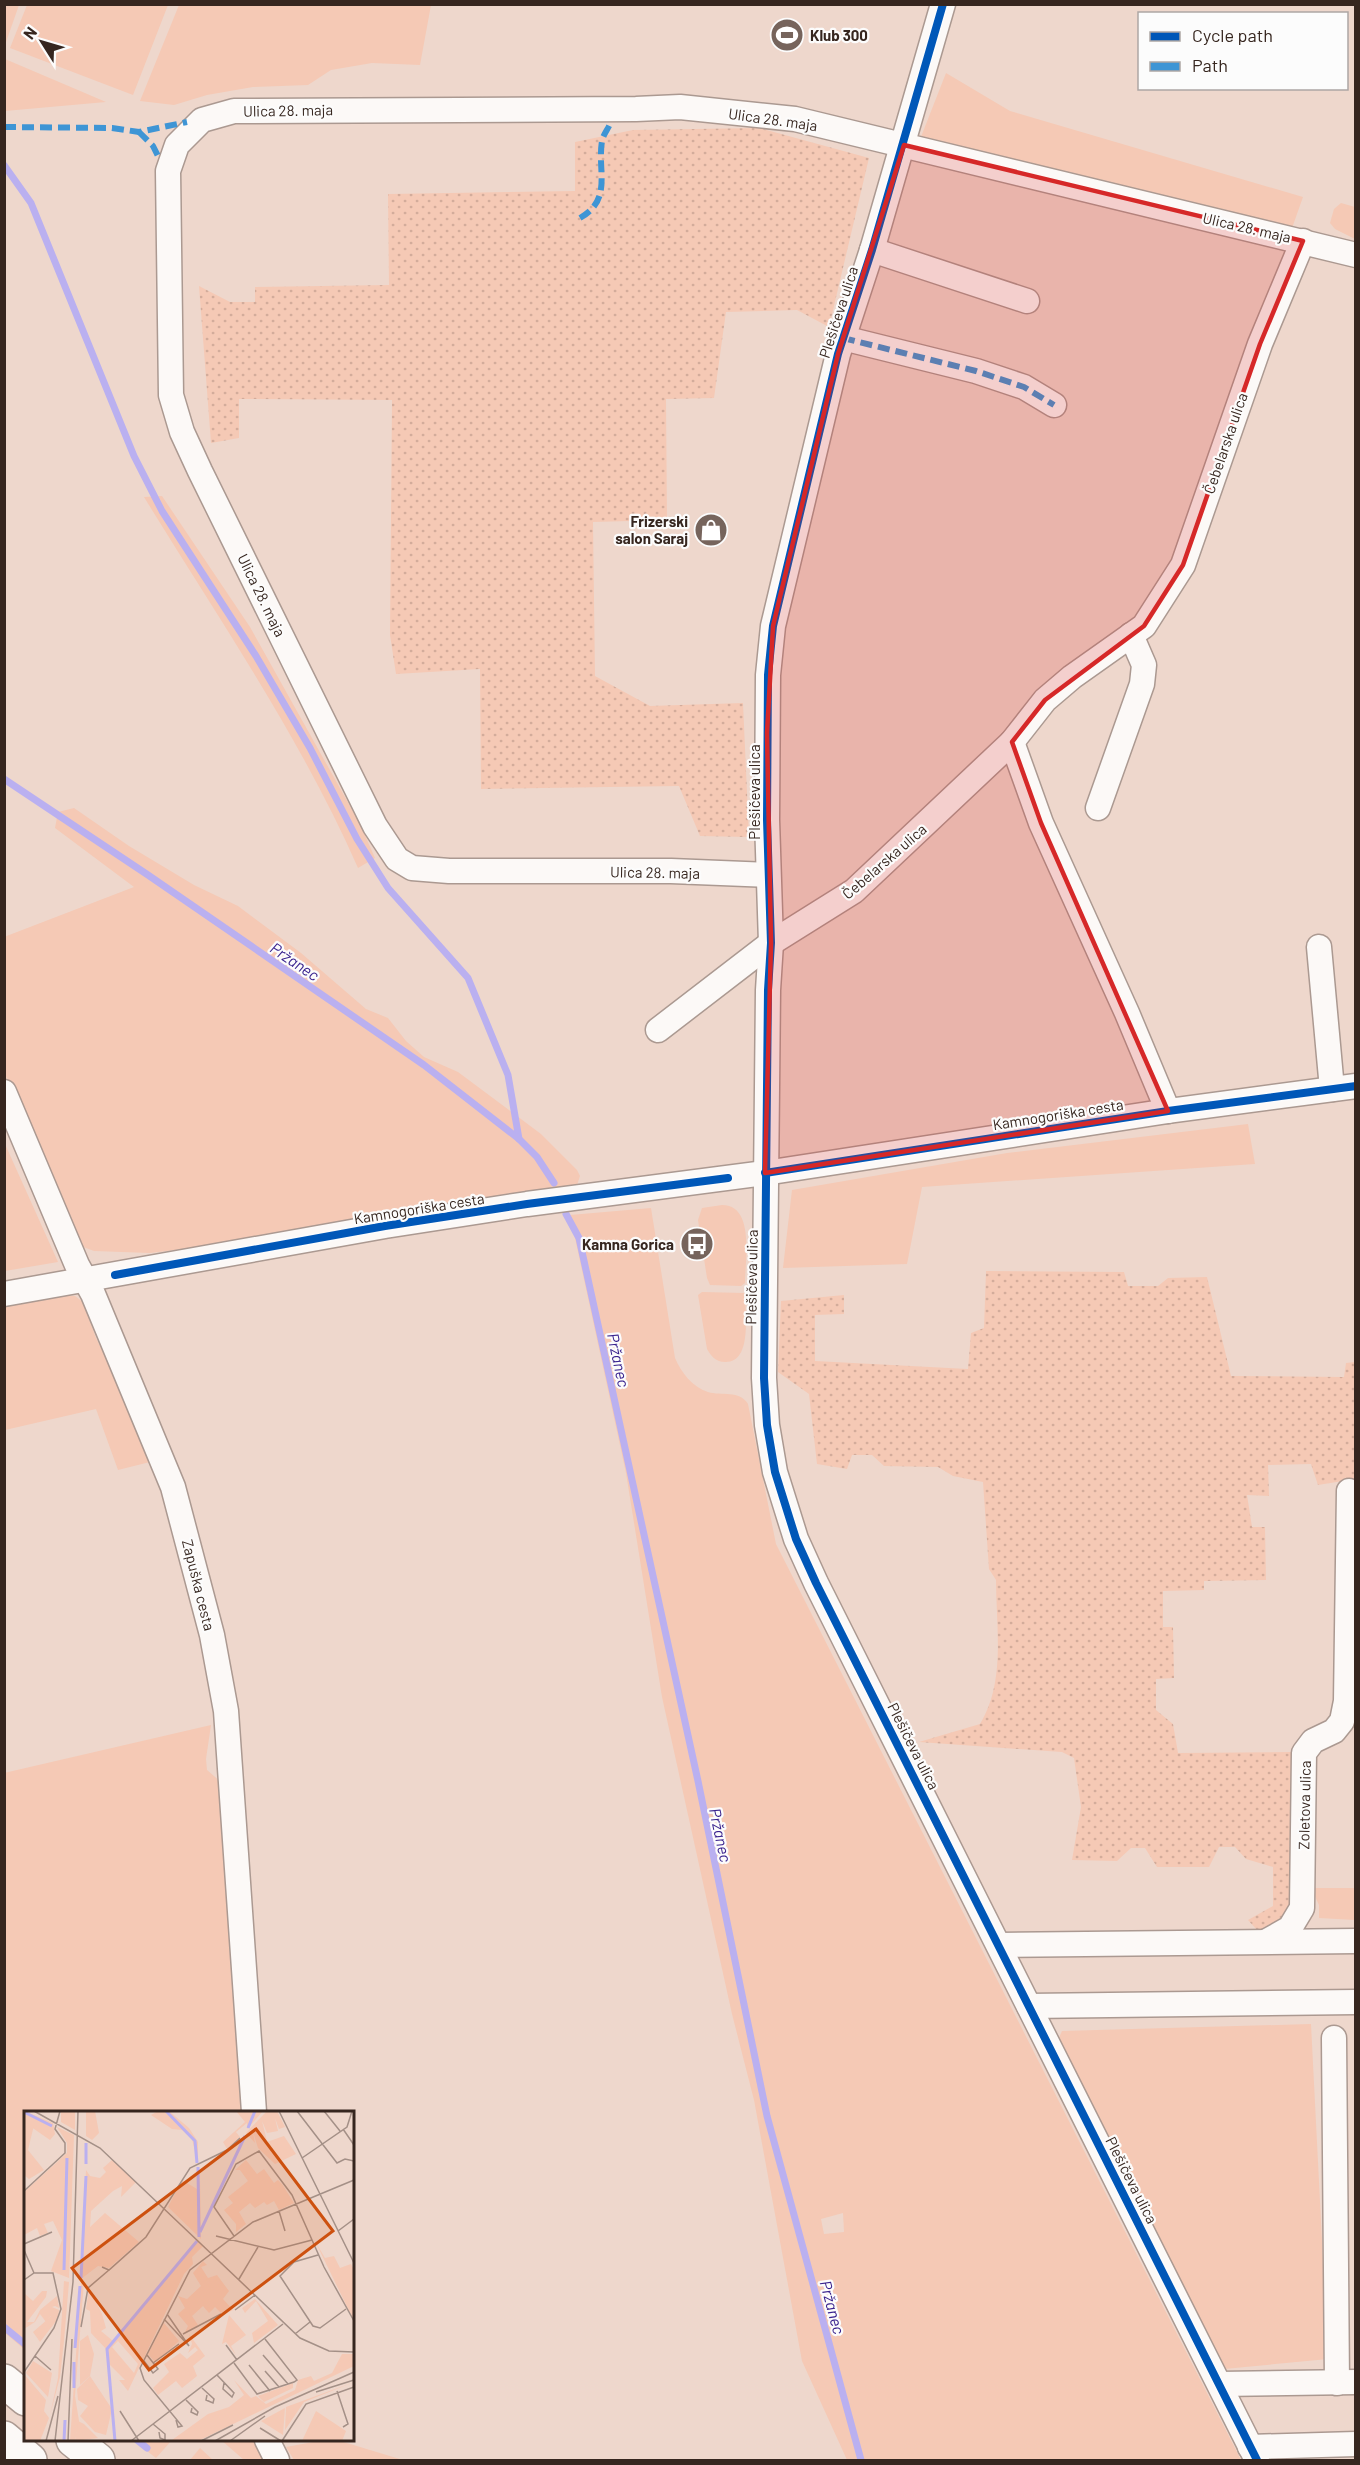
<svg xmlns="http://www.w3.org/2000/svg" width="1360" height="2465" font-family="Barlow,sans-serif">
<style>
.green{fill:#f5c9b5;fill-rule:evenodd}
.park{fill:url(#park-dots)}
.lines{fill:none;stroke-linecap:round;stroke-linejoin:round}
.stream{stroke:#bab0f0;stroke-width:7}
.street-casing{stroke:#ab9991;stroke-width:27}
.highway-casing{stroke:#ab9991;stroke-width:36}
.street{stroke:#fcf9f7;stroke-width:24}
.highway{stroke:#fcf9f7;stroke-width:33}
.quiet{stroke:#3e95d5;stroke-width:6;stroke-dasharray:12 6;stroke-linecap:butt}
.cycleway-casing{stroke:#fcfcfc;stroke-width:11}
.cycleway{stroke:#0057b8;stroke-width:8}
.marked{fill:#d62828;fill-opacity:0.2;stroke:#d62828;stroke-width:4.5;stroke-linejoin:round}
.labels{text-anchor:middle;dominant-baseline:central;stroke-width:4.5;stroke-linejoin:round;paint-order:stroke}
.poi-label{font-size:15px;font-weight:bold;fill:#36261f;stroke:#fcfcfc;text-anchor:end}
.street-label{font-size:15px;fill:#36261f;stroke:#fcfcfc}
.water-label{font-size:16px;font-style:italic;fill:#39228d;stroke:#fcfcfc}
.inset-river{fill:none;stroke:#bab0f0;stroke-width:3}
.inset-road{fill:none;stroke:#a49087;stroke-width:1.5}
.view{fill:#cd510f;fill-opacity:0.15;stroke:#cd510f;stroke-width:3}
.inset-edge{fill:none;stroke:#36261f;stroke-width:3}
</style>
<defs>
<pattern id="park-dots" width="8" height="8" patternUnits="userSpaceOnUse" patternTransform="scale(1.5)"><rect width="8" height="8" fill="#f5c9b5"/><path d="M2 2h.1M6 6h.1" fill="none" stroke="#d3ac9b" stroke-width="1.8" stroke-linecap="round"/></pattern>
</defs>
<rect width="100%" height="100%" fill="#eed7cc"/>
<!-- green -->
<g class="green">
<path d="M5,4L19,5L5,45L4,5Z"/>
<path d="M27,5V4L168,5L133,95L10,48Z"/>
<path d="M179,5V4L431,5L420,65L372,63L331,70L308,85L253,87L207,95L174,105L140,101Z"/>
<path d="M5,59L106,102L5,111Z"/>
<path d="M946,73L1010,111L1303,197L1291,231L919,142Z"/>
<path d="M1341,203L1355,207V239L1335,229L1330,223L1334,209Z"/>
<path d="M162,496L250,627L360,824L375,858L358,868C301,738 218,618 144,497Z"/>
<path d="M74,808L129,846L194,885L238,906L301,953L366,1009L388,1018L406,1041L424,1057L458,1072L541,1134L577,1170L580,1176L577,1185L453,1203L209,1246L150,1253L94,1251L78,1245L69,1227L5,1074L4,937L134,887L55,828L58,812Z"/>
<path d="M1248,1124L1255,1164L922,1187L907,1264L783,1268L792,1190L1007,1153Z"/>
<path d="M5,1144L58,1262L5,1271Z"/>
<path d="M722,1205C755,1205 745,1260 745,1283L741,1286L710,1285L707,1278L698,1220L702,1208Z"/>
<path d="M651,1208L675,1358C681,1372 692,1387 708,1392C721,1396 740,1390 748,1404L776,1544L1241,2460H847L802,2361L754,2100L732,2014L662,1697L626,1473L570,1215ZM843,2213L844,2232L824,2234L821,2219Z"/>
<path d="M702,1292L745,1293C745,1312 753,1363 725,1362C716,1362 711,1356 707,1349L698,1295Z"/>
<path d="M65,1296H75L83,1302L96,1338L135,1417L150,1462L118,1470L96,1409L5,1430V1307Z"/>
<path d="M211,1725L206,1759L207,1770L222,1783L246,2112H26L25,2350L4,2332V1773Z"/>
<path d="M1311,1888H1355V1920L1319,1918V1905Z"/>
<path d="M1311,2024L1328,2359L1224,2369L1057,2042L1062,2031Z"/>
<path d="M133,2440H172L156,2458Z"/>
<path d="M221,2440H259L270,2460H244Z"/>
<path d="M324,2440H337L403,2460H294L286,2447Z"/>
<path d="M200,2448L213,2460H190Z"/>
</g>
<!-- park -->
<g class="park">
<path d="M759,128L869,158L829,327L797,310L726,312L714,398L666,399L667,520L593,522L595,676L650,706L743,703L749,837L700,836L679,786L481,789L480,669L396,674L390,635L392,400L239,399V438L211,443L199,286L230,302H255V287L389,285L388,194L575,191V142L633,130Z"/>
<path d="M986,1271L1124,1272L1128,1286H1158L1168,1278L1207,1277L1231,1376L1344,1377L1346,1363L1355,1362V1479L1318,1485L1311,1464L1268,1465L1269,1496L1247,1495L1252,1527H1265L1266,1580L1204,1581V1590L1163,1591V1627H1173L1174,1678L1156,1679V1710L1173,1724L1178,1753L1291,1752L1292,1906L1280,1926L1257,1930L1248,1920L1273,1906V1867L1246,1859L1235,1847H1219L1209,1867H1157L1145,1848H1131L1117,1861L1072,1860L1081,1807L1074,1758L1062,1752L919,1742L980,1724C1006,1682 996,1627 996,1580L989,1569L983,1482L953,1476L938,1467L884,1466L872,1455H852L847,1469L817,1464L809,1394L778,1372L781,1301L844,1295V1314L815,1315V1361L968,1369L971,1333L984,1328Z"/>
</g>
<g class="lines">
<!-- stream -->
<g class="stream">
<path d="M4,165L31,203L134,456L162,511L256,656L310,748L357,839L388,888L468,978L508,1075L519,1139"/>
<path d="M4,779L148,875L424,1065L519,1139L537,1157L554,1183"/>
<path d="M566,1214L579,1238L698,1781L767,2116L861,2460"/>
<path d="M4,2327L26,2345"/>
<path d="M137,2440L147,2448"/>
</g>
<!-- street casing -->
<g class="street-casing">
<g id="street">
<path d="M943,4L872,250L838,354L773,626L768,675L767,820L771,943L768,990L764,1378L767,1425L775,1472L796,1539L816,1583L1257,2460"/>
<path d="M872,250L1027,301"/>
<path d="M843,338L976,371L1024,387L1054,405"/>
<path d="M1012,742L1041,823L1127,1013L1168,1111"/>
<path d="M1098,808L1142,684L1144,665L1131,635"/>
<path d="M768,875L671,871H449L412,868L397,859L375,826L200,471L182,432L171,395L168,171L177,145L202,120L234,111L636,109L680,107L795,119L1356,255"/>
<path d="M1319,947L1332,1089"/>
<path d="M658,1030L771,943L854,891L1012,742L1045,700L1072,677L1144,626L1183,565L1260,344L1303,241"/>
<path d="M4,1092L77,1265L93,1294L173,1487L212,1635L226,1711L254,2112"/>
<path d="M4,1294L385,1226L527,1204L765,1173L1168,1111L1356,1086"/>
<path d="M1267,1941L1290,1928L1302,1908L1304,1753L1313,1741L1334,1731L1342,1721L1346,1701L1349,1491"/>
<path d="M1000,1945L1356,1941"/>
<path d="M1029,2006L1356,2002"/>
<path d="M1334,2038L1337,2383"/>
<path d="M1220,2384L1356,2382"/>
<path d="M267,2440L277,2460"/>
<path d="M1250,2447L1356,2444"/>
</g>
</g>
<!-- highway casing -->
<g class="highway-casing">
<g id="highway">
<path d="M4,2381L26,2399"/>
<path d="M4,2438L30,2460"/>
<path d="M73,2440L98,2460"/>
</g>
</g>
<!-- street -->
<use href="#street" class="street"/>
<!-- highway -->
<use href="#highway" class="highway"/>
<!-- quiet -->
<g class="quiet">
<path d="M4,127L112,128L139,132L187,122"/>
<path d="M139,132L153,146L159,158"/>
<path d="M580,218C613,199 597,172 602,141C603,135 608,129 610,124"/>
<path d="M843,338L976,371L1024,387L1054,405"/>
</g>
<!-- cycleway casing -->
<g class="cycleway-casing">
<g id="cycleway">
<path d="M943,4L872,250L838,354L773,626L768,675L767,820L771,943L768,990L764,1378L767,1425L775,1472L796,1539L816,1583L1257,2460"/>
<path d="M765,1173L1168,1111L1356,1086"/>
<path d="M115,1275L385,1226L527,1204L728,1178"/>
</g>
</g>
<!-- cycleway -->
<use href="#cycleway" class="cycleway"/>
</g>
<!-- marked area -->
<path class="marked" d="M904,145L1303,241L1260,344L1183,565L1144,626L1045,700L1012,742L1041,823L1168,1111L765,1173L771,943L767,733L773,626L838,354Z"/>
<!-- icons -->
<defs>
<g id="stadium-disc" transform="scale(1.725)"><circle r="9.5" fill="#76645c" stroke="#fcfcfc"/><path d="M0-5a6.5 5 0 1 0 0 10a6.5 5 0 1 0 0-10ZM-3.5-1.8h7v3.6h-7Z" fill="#fff"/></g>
<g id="shop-disc" transform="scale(1.725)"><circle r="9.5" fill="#76645c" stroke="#fcfcfc"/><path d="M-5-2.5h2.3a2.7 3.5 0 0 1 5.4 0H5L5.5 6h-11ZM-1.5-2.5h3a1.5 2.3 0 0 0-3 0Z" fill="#fff"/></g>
<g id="bus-disc" transform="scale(1.725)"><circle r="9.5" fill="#76645c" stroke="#fcfcfc"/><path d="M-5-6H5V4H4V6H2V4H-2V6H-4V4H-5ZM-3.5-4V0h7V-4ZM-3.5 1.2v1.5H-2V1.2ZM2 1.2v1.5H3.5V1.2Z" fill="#fff"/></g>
</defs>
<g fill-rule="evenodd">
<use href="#stadium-disc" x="787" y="35"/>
<use href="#shop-disc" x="711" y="530"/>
<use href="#bus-disc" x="697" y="1244"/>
</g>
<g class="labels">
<!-- poi labels -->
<g class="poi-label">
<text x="810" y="35" text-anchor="start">Klub 300</text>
<text x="688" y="521">Frizerski<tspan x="688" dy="17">salon Saraj</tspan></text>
<text x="674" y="1244">Kamna Gorica</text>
</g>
<!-- street labels -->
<g class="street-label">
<text transform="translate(288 110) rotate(-1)">Ulica 28. maja</text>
<text transform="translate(773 119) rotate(8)">Ulica 28. maja</text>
<text transform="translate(1247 227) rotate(13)">Ulica 28. maja</text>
<text transform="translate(838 312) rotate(-72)">Plešičeva ulica</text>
<text transform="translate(1225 443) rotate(-71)">Čebelarska ulica</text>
<text transform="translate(262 595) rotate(64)">Ulica 28. maja</text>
<text transform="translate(754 792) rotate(-90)">Plešičeva ulica</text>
<text transform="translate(884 861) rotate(-41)">Čebelarska ulica</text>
<text transform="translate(655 872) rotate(1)">Ulica 28. maja</text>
<text transform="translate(1058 1114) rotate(-9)">Kamnogoriška cesta</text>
<text transform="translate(419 1208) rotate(-9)">Kamnogoriška cesta</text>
<text transform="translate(751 1277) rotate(-89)">Plešičeva ulica</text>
<text transform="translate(199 1585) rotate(76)">Zapuška cesta</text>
<text transform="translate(914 1746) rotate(63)">Plešičeva ulica</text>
<text transform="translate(1304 1805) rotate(-89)">Zoletova ulica</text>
<text transform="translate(1132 2180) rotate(63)">Plešičeva ulica</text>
</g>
<!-- water labels -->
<g class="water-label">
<text transform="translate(295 961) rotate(34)">Pržanec</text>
<text transform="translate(619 1360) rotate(78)">Pržanec</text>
<text transform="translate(721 1835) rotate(78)">Pržanec</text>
<text transform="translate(833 2307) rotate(75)">Pržanec</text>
</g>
</g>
<!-- overview -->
<g transform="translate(24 2111)">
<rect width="330" height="330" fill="#eed7cc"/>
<path d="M0,0L29,12L31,23L26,29L0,11ZM37,0H51V19L37,11ZM62,0H71L75,22L68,29L62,25ZM134,0H145L165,17L174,31V53L168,28L158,19L148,18L127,4ZM212,0H239L223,18V12L212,21L216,26L203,38L199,31L221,11ZM243,0H253L261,16L255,18L251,7L254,20L243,22L238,10L243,30L237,33L260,25L272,43L251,53L234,37L229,21L231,32L222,22ZM33,16L50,24L45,167L27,160L38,129L29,110L20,113L24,122L16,125L13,117L0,124V81L43,42V32ZM88,49L112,71L97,86L98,75L89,80L67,100L66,116L81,102L115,131L85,157L74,155L57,168L62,59L66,65L76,67L82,61L79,57ZM158,69L173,78L176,69L177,128L144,96ZM174,129L179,135L168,146L169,153L160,163L104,280L95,269H101L83,251L84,240L67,222L66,200L62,198L65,177L78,203L82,217L77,220L89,230ZM94,230L114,253L110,262L88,236ZM291,130L301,147L310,145L316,157L327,153L330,159V210ZM40,170L45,171L40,230L36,266L26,304L34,267ZM57,171H60L51,285L55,310L51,330H46ZM18,180H23L22,186L3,211H10L16,199L33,185L35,197L31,195L28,196L35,199L34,207L27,205L22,211L16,203L11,211L0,218V182L9,190ZM231,188L254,214L230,232L228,222L244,210L232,190L221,202L218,197ZM205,204L222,224L207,235L212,244L202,231L198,233ZM140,212L155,230L131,251L124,243ZM165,223L181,245L169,255L173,265L158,277L152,270L134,284L129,277L145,261L140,253L156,242L163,248L174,239L171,236L164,242L168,233ZM318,243H330V255L174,330L148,329L184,303L205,296L220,284L210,269L227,287L232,285L242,293L271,279L274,269L287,265L290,270L308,262ZM66,265L88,298L82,324L71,321L56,305L64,295L54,289L53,278ZM330,271L280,291L261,319L262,296ZM269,272V277L240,291L234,285ZM261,297L259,324L237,310ZM292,300L322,320L318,330H278Z" fill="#f5c9b5" fill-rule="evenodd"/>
<path d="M0,11L10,14L4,39L20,59L5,68L0,64ZM32,201L33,209L16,231L9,221ZM64,224L70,243L66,265L56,274V230ZM9,250L28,262L24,286L2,262ZM0,263L22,289L20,300L25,307L16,330H0ZM54,310L60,313L74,327L51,330Z" fill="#f5c9b5"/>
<path d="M222,49L233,63L240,58L250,72L254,69L258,73L270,92L255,99L250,90L243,94L240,91L231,97L226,92L215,101L222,113L212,121V113L200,99L209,92L204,86L224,70L216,59H211ZM179,150L183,154L177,156L184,167L193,164L205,180L199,188L209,199L199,204L191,196L185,202L179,195L168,205L174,214L160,223L164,215L154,203L161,197L154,185L163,188L177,175L169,162Z" fill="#f5c9b5"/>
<path class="inset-river" d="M142,0L171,30L173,52M0,1L28,15M224,17L231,0M62,53V32M174,56L175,126M176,121L221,25M40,159L43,47M57,167L62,65M51,237L56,175M50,277V251M40,330L41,309M91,330L83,238L173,130"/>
<path class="inset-road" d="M10,0L76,37L276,227L305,240L330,241M255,0L330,152M273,0L313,52L321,48L330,50M300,0L316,20M319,18L330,34M278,47L323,16L328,0M0,80L41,42V32L31,18L36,0M255,100L261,120M314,120L330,108M192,125L250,139L288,129M210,125L190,96L212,53L235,40L268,84L300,156L330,210M0,133L28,121M0,139L10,162M294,144L270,151L256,165L289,215L296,217L322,198M78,156L85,159L122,126L166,57L203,39L216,27M215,168L234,136M0,169L10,162H29L37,198L30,217L0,261M211,199L231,184M140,208L165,235L143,203M57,216L64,177L85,159M159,223L197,203M271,223L286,211M202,234L213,249M239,244L264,273M11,245L27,259M120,250L129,262L134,258L123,244M129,252L155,233M210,252L233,283L270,271L273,269L241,228M225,254L246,280M241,260L255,276M193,264L210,282L208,286L199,278L200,272M178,277L190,288L189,292L182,289L183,284M313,280L324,313L319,316M292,281L330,269M162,289L174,301L173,304L167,301L168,297M96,300L115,330M152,309L154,316L158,315L120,269L116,257L166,159L229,111L330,69M129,313L141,323V329L136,327L135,321M236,317L257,330M22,330L34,285M31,330L49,171L54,0M44,330L48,228M107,330L259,213M177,330L209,314M191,330L251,296L330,261M206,330L241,305M258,330L282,293L330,276"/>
<path class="view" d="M232,18L309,120L125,259L48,157Z"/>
<rect width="330" height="330" class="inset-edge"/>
</g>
<!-- border -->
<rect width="1360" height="2465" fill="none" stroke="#36261f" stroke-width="12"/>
<!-- legend -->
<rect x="1138" y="12" width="210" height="78" fill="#fcfcfc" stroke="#ada6a4" stroke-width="1.5"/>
<rect x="1150" y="32" width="30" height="9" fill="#0057b8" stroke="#ada6a4" stroke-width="1.5"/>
<text x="1192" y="42" font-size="18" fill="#36261f">Cycle path</text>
<rect x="1150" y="62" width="30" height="9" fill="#3e95d5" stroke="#ada6a4" stroke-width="1.5"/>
<text x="1192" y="72" font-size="18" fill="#36261f">Path</text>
<!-- north arrow -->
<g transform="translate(42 42) rotate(307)" stroke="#fcfcfc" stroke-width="4.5" paint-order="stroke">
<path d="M0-4.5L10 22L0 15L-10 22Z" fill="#36261f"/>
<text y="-9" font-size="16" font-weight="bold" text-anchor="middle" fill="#36261f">N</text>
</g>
</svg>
